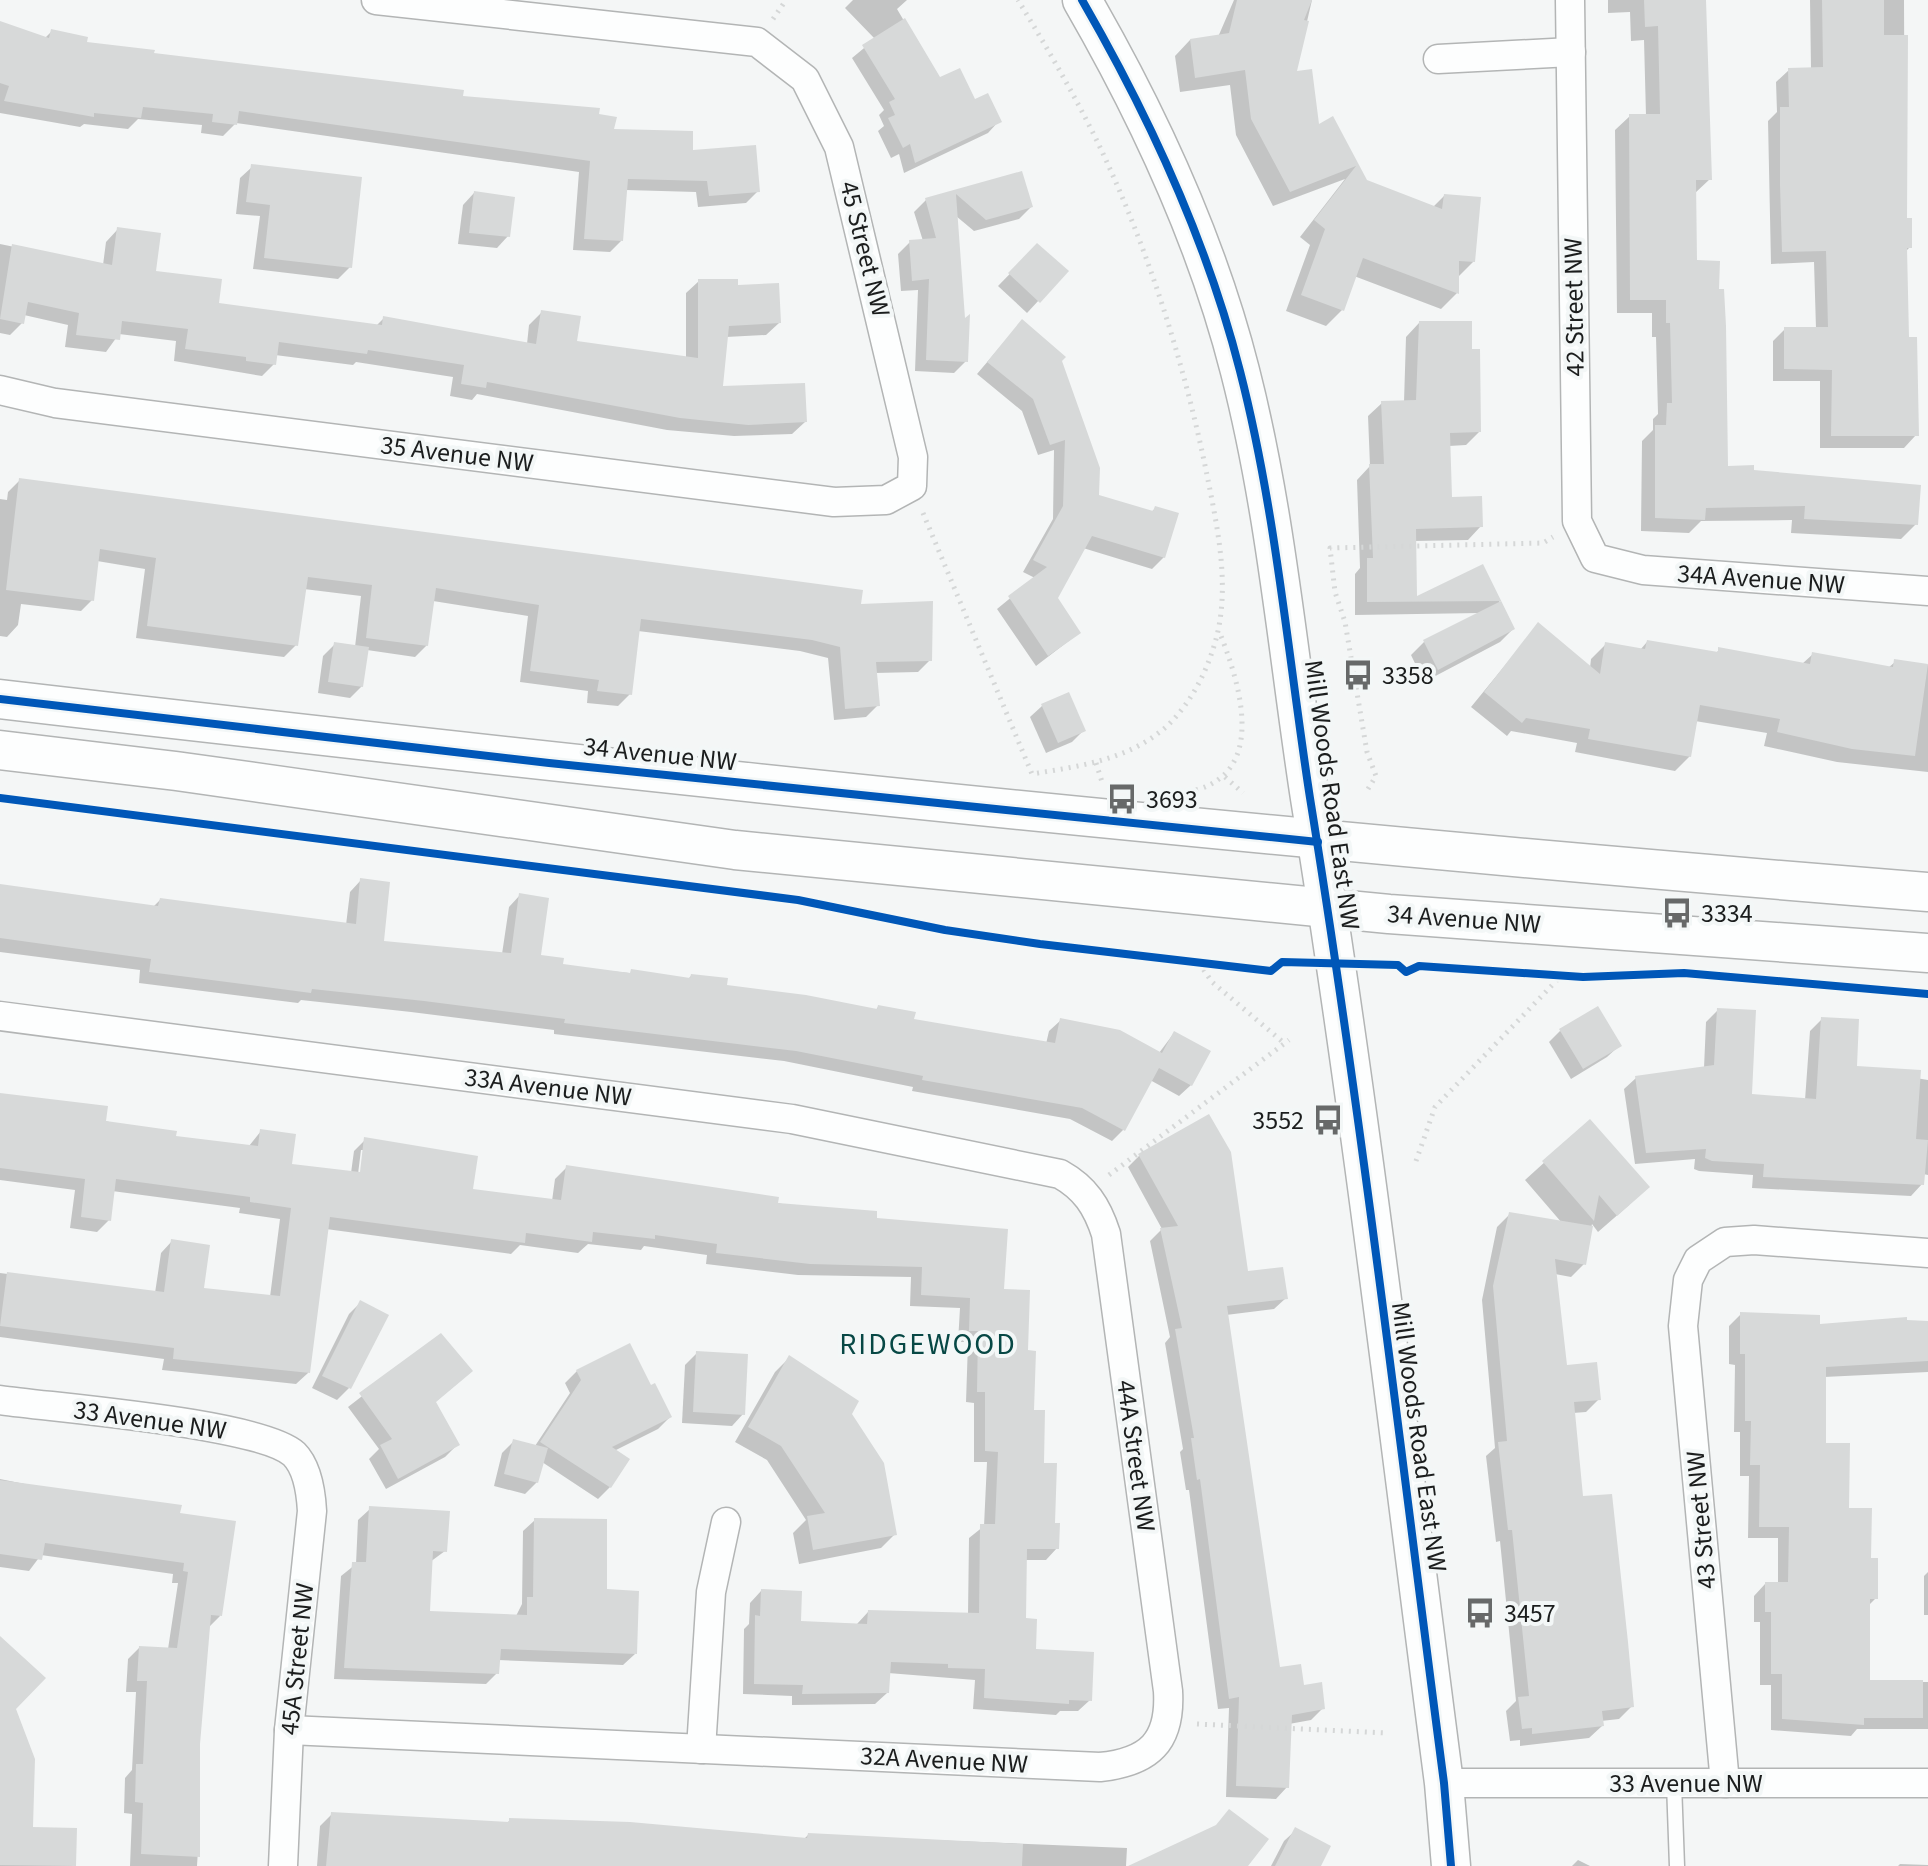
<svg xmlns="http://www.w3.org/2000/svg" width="1928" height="1866" font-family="'Source Sans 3',sans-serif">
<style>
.shadow{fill:#0003;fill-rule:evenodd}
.building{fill:#d7d9d9}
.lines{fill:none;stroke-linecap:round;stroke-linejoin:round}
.lane-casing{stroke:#b3b5b5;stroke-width:17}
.street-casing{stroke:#b3b5b5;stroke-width:31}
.secondary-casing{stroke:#b3b5b5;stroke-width:41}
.path{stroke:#d5d7d7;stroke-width:5;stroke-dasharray:2 6;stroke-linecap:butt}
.lane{stroke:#fdfefe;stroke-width:14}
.street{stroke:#fdfefe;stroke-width:28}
.secondary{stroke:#fdfefe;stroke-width:38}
.cycleway-casing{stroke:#f3f7f7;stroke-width:13}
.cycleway{stroke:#0057b8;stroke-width:8}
.labels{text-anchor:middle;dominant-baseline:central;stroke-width:8;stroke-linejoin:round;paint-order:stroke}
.street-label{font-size:26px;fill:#1b1d1d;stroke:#f3f7f7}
.poi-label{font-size:26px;fill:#1b1d1d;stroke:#f3f7f7;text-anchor:start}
.quarter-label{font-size:30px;letter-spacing:2px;fill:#074845;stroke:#f3f7f7}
</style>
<rect width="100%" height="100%" fill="#f4f6f6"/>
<!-- shadow -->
<g class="shadow">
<path d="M853,0H907L897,9L939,80L999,121L988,133L904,173L899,154L891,158L878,131L884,126L879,115L884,110L852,58L875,39L845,8Z"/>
<path d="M1234,0H1312L1295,73L1317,127L1332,119L1366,182L1433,207L1444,196L1474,261L1457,278V293L1441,309L1354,276L1342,310L1326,326L1286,311L1310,245L1300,237L1345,179L1273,206L1236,135L1230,85L1180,92L1175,56L1190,40L1218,37Z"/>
<path d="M1608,0H1704L1710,179L1694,194L1695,262L1726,468L1752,472L1916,524L1901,539L1791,533L1792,520L1701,521L1689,533L1641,531L1642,441L1653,430V419L1658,414L1656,337H1652V313H1617L1615,130L1630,116H1646L1644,40L1631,41L1630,12L1608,13Z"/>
<path d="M1810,0H1904L1905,220L1910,247L1905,252L1907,339L1916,435L1904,448H1820V381H1773V341L1785,329H1816L1814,262L1771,264L1768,121L1777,112L1776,82L1789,70L1811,69Z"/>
<path d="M0,23L44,39L52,31L85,44L152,55L597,115L612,131L691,153L758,191L746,203L698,207L696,192L626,190L621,241L610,252L573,250L579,172L236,123L223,136L201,133L202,125L138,119L128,129L84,124L80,127L0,113Z"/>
<path d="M252,167L350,267L338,279L253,269L260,216L236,214L240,178Z"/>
<path d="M1021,174L1031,207L1019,219L974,231L956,216L966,361L954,373L915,371L918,290L901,291L898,254L910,242L923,241L914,212L926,200Z"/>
<path d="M474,193L508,236L497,248L458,244L463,205Z"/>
<path d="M118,229L154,272L217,305L376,326L384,318L527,344L529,325L542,312L575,343L686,359V293L699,281L736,287L779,323L766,335L726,337L721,388L805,422L792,434L734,436L667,430L477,394L472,400L450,396L453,377L356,362L353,365L275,355L274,364L262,376L174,361L176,341L119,334L106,352L65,347L68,325L24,315L22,323L10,335L0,333V244L103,265L106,242Z"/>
<path d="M1037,246L1066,271L1027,313L998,286Z"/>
<path d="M1419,323L1470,351L1479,432L1466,445L1449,446L1451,499L1481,526L1468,540L1414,541L1415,600L1482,566L1513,629L1500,642L1424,682L1411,655L1424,642L1480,613L1355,615V574L1360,568L1357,480L1370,466L1368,416L1382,403L1404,402L1406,337Z"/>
<path d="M1011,334L1060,361L1097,497L1151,512L1156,508L1164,557L1152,569L1083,548L1055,598L1079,633L1036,666L997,609L1035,578L1023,572L1053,519L1054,450L1038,455L1022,411L977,374Z"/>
<path d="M20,480L859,606L930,660L918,672L875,673L878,705L866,717L834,720L828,658L800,651L638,631L630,694L618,706L587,703L588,691L520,682L528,616L433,601L427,645L415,657L367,650L362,686L350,698L318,693L323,656L335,644L355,647L361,596L304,589L296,645L284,657L136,638L145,569L97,561L92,600L81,611L21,604L18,625L7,637L0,636V499L7,500L8,492Z"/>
<path d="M1538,625L1590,668L1591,659L1605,645L1640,650L1647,642L1715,654L1719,650L1802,664L1813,654L1888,668L1895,662L1928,665V772L1837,762L1764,746L1767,733L1695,721L1690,756L1675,771L1575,752L1577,743L1511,731L1507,736L1471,707Z"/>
<path d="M1068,695L1083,731L1072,742L1046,753L1030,717L1042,706Z"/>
<path d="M361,880L382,942L502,954L509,907L520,895L539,957L561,966L688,979L691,976L725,987L875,1011L878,1007L912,1020L1046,1044L1049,1031L1061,1020L1159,1053L1174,1033L1191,1085L1179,1096L1150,1080L1123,1130L1112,1141L1070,1119L912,1091L913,1087L784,1061L554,1034V1030L411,1012L301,1000L298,1003L139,983L140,970L0,952V886L153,907L160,900L346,925L350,892Z"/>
<path d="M1718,1010L1749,1095L1805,1100L1810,1031L1822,1019L1855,1068L1928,1080V1175L1923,1174L1922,1184L1911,1196L1752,1188L1753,1175L1699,1171L1694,1169L1695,1159L1635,1164L1624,1089L1636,1078L1704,1068L1706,1022Z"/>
<path d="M1560,1031L1619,1046L1607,1057L1571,1079L1549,1042Z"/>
<path d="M0,1095L174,1138L249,1146L261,1131L289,1166L351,1173L354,1151L365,1140L471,1191L552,1201L555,1179L567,1167L875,1220L1002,1291L1026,1352L1032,1412L1057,1548L1046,1560H1025L1024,1620L1033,1651L1090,1700L1078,1711H1060L1056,1715L973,1709L975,1680L888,1673L887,1693L875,1704L792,1705V1696L743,1694L744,1629L749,1624L750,1603L761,1591L799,1623L857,1624L868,1612L968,1614L969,1538L984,1526L987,1462H974V1403L966,1402L968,1342H958L960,1308L910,1306L911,1277L798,1275L706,1264L707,1255L644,1246L641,1250L588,1244L578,1253L520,1245L511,1254L326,1229L308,1373L296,1384L162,1370L164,1359L0,1337V1273L155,1293L161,1253L172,1241L202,1289L270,1297L280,1219L239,1213L240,1208L112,1191L109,1220L97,1232L70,1228L75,1190L0,1180ZM361,1150H365L361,1183L357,1182Z"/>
<path d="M1208,1116L1246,1273L1286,1298L1274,1309L1226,1315L1278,1670L1323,1708L1311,1720L1289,1724L1287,1787L1276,1799L1226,1797L1229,1708L1218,1709L1189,1490H1186L1180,1452L1183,1449L1165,1343L1170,1337L1150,1241L1162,1229L1128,1167L1139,1156Z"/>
<path d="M1589,1122L1629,1205L1598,1232L1592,1224L1584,1264L1571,1277L1555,1274L1566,1368L1599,1399L1586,1412L1573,1413L1581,1499L1632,1706L1619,1719L1601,1721L1602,1726L1589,1738L1520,1746V1740L1510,1741L1506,1711L1516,1701L1500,1541L1496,1542L1486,1456L1495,1448L1482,1300L1497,1227L1510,1214L1562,1223L1525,1180Z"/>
<path d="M360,1303L386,1316L349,1388L337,1400L312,1388L349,1314Z"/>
<path d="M1741,1314L1818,1326L1928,1323V1372L1824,1377V1445L1869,1560L1876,1598L1868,1606V1682H1928V1729H1857L1851,1736L1771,1730V1685H1760V1622H1754V1596L1765,1584H1778V1538H1748L1749,1476H1740V1432H1734L1735,1365L1729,1364V1326Z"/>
<path d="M441,1335L471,1371L434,1403L457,1445L445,1457L386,1489L369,1459L379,1449L348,1407Z"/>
<path d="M697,1353L743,1414L732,1426L682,1423L685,1365Z"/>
<path d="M789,1358L849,1414L895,1534L881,1548L799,1564L793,1533L806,1520L767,1460L735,1442L775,1372Z"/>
<path d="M577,1371L650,1388L670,1417L658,1429L614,1451L610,1487L598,1499L542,1462L537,1482L525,1494L494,1486L502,1453L514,1441L535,1446L570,1393L565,1383Z"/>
<path d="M0,1479L178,1515L220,1616L208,1628L198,1744L196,1817H200L197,1866H130L132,1814L124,1813L125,1778L132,1770L136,1692H126L128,1659L139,1648L168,1649L178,1583H172L173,1574L41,1555L29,1571L0,1567Z"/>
<path d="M370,1509L445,1551L430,1562L428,1612L516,1616L522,1604L523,1531L535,1520L635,1654L623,1665L498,1660L497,1673L486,1684L334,1679L341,1576L356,1564L358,1520Z"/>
<path d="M1928,1572V1615H1924V1576Z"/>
<path d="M0,1638L7,1714L31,1829L73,1866H0Z"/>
<path d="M332,1814L506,1824L510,1820L803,1840L808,1835L1127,1848L1126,1866H317L320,1826Z"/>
<path d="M1296,1830L1319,1866H1271L1284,1841Z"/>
<path d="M1578,1860L1590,1866H1572Z"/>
<path d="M1900,1864L1928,1865V1866H1898Z"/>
</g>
<!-- building -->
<g class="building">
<path d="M1237,0H1312L1304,20L1309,21L1297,71L1312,69L1319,124L1333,116L1367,180L1442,209L1444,194L1481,197L1475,262L1459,261V294L1363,258L1344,311L1301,295L1325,229L1314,220L1356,166L1290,192L1251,119L1245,70L1195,78L1190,39L1229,33Z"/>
<path d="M1644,0H1706L1712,180H1696L1697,260L1720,261L1719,289H1724L1726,326L1728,466L1754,465V470L1921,485L1918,525L1804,519L1805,506L1706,508L1705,520L1655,518V425H1666L1667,403H1672L1670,323H1666V300H1630L1629,114H1660L1658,26L1645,27Z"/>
<path d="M1822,0H1884V35H1908L1907,218H1912V248H1907L1909,337H1917L1919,436H1831L1832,370L1784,369V327H1828L1826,251L1782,252L1780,185V107H1789L1788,68L1823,67Z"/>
<path d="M905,18L940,77L960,68L975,99L988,93L1002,122L915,163L910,144L903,148L888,118L895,115L889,102L895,99L862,45Z"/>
<path d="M0,21L49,38L51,29L88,37L87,42L155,50L154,53L464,90L463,96L600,108L599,114L617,117L614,129L693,131V150L756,145L760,192L709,196L707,181L628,179L623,241L584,239L590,161L239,111L237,125L212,122L213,114L143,107L141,118L94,113V117L4,101L9,86L0,83Z"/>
<path d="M251,164L362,177L352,268L264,258L270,205L246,202Z"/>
<path d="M1022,171L1033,207L986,220L956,194L965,318L970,314L968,362L926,360L929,279L912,281L909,240L936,238L925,198Z"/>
<path d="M474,191L515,197L510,237L469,233Z"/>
<path d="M117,227L161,233L156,271L222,279L219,303L382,325L383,316L536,344L541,310L581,316L577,341L698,358V279H738V285L779,283L781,323L729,326L723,386L805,383L807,422L748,425L680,418L487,382L486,388L461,384L464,365L368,350L367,354L279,342L276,365L246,361V357L185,349L188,329L122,321L120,340L76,335L79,313L28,302L24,324L0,319L12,244L112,265Z"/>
<path d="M1037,243L1069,271L1040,303L1008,273Z"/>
<path d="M1022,319L1066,357L1062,361L1100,468L1099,495L1153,511L1155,506L1179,513L1165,558L1092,536L1058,598L1081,633L1048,656L1008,596L1047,567L1033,560L1063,506L1065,440L1050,445L1033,399L987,362Z"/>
<path d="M1419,321H1472V349H1480L1481,432L1450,433L1452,497L1482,496L1483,527L1416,529L1417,596L1483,564L1515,629L1438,670L1423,640L1501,601L1367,602V558H1373L1369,464H1384L1381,401L1416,400Z"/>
<path d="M19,478L863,590L861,604L933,601L932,661L876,662L880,706L845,709L840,647L812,640L641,619L632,695L597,691L599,680L530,671L539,605L436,588L428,646L366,638L372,585L308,577L298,646L147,626L156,558L100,549L94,601L6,590Z"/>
<path d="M1538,622L1600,674L1605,642L1645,649L1647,640L1718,652V647L1810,664L1812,652L1893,667L1894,659L1928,664L1915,756L1852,749L1777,732L1780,719L1700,705L1691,757L1588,739L1590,729L1526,718L1522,723L1484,692Z"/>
<path d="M334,642L369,647L363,687L328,682Z"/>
<path d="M1069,692L1086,731L1058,743L1041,704Z"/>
<path d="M360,878L390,882L384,941L511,953L519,893L549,898L541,955L564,958L563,964L630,973L631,969L690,978L691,974L728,978L727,985L806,995L877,1009L878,1005L916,1012L914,1019L1055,1043L1060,1018L1120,1030L1162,1053L1174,1031L1211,1051L1192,1086L1159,1068L1125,1131L1082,1108L922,1080L923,1076L796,1051L564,1023L565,1019L424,1001L312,989L311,993L149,972L151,959L0,938V884L158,906L160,898L356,924Z"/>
<path d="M1598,1006L1622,1046L1583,1069L1559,1029Z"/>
<path d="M1717,1008L1756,1010L1752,1094L1816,1099L1821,1017L1859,1019L1857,1066L1921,1070L1916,1139L1928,1140L1924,1185L1763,1177L1764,1164L1712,1161L1705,1158L1706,1149L1646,1153L1635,1076L1714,1065Z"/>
<path d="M0,1093L108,1106L106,1121L177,1131L176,1136L258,1146L260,1129L296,1134L292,1164L360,1172L364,1137L478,1156L473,1189L561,1200L566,1165L779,1197L778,1203L877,1211V1218L1008,1229L1004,1289L1030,1290L1028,1350L1036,1351L1034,1410H1045L1044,1463H1057L1055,1523H1060L1059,1549H1027L1026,1618L1037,1619L1036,1649L1094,1652L1092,1701L1069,1700V1704L984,1698L985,1669L948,1668V1664L891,1662L889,1693L802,1694L803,1685L754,1684L755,1615L760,1616L761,1589L802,1591L801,1621L867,1624L868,1610L979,1613L980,1524H995L998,1452L985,1451V1392H977L978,1331H969L970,1298L921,1295L922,1267L810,1264L716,1253L717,1244L655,1235V1239L593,1232L592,1242L526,1233L525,1243L330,1217L310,1373L173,1359L174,1348L0,1326L7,1272L164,1292L171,1239L210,1245L204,1288L280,1296L291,1208L250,1202V1197L116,1179L111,1221L81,1217L85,1179L0,1168Z"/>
<path d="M1209,1114L1231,1152L1248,1271L1283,1267L1288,1299L1227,1306L1280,1667L1301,1664L1304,1685L1322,1682L1325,1709L1292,1715L1289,1788L1236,1786L1239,1697L1229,1699L1200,1479L1197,1480L1191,1438H1194L1175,1329L1182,1328L1160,1228L1178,1226L1138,1154Z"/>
<path d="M1590,1119L1650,1187L1617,1216L1599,1195L1594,1221L1542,1161Z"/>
<path d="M1509,1212L1593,1226L1586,1265L1555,1259L1567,1365L1597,1362L1601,1400L1574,1402L1583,1496L1612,1494L1628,1642L1634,1707L1602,1711L1604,1726L1532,1734V1728L1522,1729L1518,1697L1529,1696L1512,1530H1508L1498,1442L1507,1441L1493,1286Z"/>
<path d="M360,1300L389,1315L351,1389L322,1376Z"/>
<path d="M1740,1312L1820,1315V1324L1907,1317V1320L1928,1321V1361L1826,1367V1443H1850L1849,1508H1872L1871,1558H1878V1599H1870V1680H1923V1718H1864V1725L1782,1719V1674H1771V1612H1765V1582H1788L1789,1527H1759L1760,1465H1750L1751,1421H1745V1354H1740Z"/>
<path d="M441,1333L473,1371L436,1402L460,1445L398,1479L380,1445L392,1439L359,1393Z"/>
<path d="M630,1343L651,1385L655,1383L672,1417L612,1447L630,1459L611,1488L540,1442L581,1380L576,1370Z"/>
<path d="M696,1351L748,1354L745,1415L693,1412Z"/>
<path d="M789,1355L859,1401L852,1414L884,1463L897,1535L813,1550L807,1516L825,1513L781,1446L748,1427Z"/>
<path d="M513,1439L548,1448L538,1483L504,1474Z"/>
<path d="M0,1480L182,1505L180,1513L236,1521L222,1616L211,1615L200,1744V1857L141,1854L143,1803L135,1802L136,1764H143L147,1681H137L139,1646L177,1648L188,1572L183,1571L184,1563L45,1543L42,1560L0,1554Z"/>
<path d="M369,1506L450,1511L447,1552L433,1551L430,1611L527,1615V1597H533L534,1518L607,1519V1589L639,1591L637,1654L501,1649L499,1674L344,1668L352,1562H366Z"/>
<path d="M0,1636L46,1678L16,1709L35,1759L33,1827L77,1828L76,1866L0,1865Z"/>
<path d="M1229,1809L1269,1839L1248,1866H1128L1216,1825Z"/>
<path d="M331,1812L509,1822V1818L630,1822L807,1838L808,1833L1023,1844L1022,1866H326Z"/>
<path d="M1295,1827L1331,1846L1321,1866H1275Z"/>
</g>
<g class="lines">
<!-- lane casing -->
<g class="lane-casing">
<path id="lane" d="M1674,1783L1677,1866"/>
</g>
<!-- street casing -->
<g class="street-casing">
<g id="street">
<path d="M1570,0L1577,521L1595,558L1643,570L1928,591"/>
<path d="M1438,59L1571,52"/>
<path d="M0,390L55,403L834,502L886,500L912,486L913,457L839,147L805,79L757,42L376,0"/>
<path d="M0,1016L792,1119L1060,1174C1085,1188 1097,1206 1106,1234L1168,1691C1171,1742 1149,1762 1100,1767L289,1730"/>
<path d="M0,1400C56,1408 259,1423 294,1454C308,1468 311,1493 312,1511L289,1730L283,1866"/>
<path d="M701,1749L711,1592L726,1522"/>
<path d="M1444,1783H1928"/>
<path d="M1725,1783L1683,1326L1688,1280L1698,1260L1725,1242L1754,1240L1928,1253"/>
</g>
</g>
<!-- secondary casing -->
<g class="secondary-casing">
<g id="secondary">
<path d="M1082,0C1149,116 1207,241 1240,371C1276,511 1288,656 1310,798C1363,1125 1401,1455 1444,1783L1451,1866"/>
<path d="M0,699C642,774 1284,841 1928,892"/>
<path d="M0,750L176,771L735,850L1389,914L1928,953"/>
</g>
</g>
<!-- path -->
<g class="path">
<path d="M773,19L786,0"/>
<path d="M923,513L1032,774C1080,766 1129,760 1167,726C1193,701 1210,666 1218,631C1229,580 1217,525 1207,475C1184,362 1148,248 1098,143C1074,94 1046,46 1018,0"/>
<path d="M1096,763L1103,785"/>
<path d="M1225,777L1243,793"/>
<path d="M1368,789L1376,776L1367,752L1345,622L1335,592L1330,548L1543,543L1553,537"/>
<path d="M1196,790C1268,770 1239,681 1219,631"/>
<path d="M1199,963L1212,982L1284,1043"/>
<path d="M1416,1161L1435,1107L1561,976"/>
<path d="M1109,1175L1289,1040"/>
<path d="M1197,1724L1386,1733"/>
</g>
<!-- lane -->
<use href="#lane" class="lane"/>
<!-- street -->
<use href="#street" class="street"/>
<!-- secondary -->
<use href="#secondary" class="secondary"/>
<!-- cycleway casing -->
<g class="cycleway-casing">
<g id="cycleway">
<path d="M1082,0C1149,116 1207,241 1240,371C1276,511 1288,656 1310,798C1363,1125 1401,1455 1444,1783L1451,1866"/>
<path d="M0,699L549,763L1318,842"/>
<path d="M0,798L798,900L945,930L1040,944L1271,971L1282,962L1398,965L1406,972L1419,966L1583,977L1684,973L1928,994"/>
</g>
</g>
<!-- cycleway -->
<use href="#cycleway" class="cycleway"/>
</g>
<!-- icons -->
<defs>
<g id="bus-bare" transform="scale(2.4)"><path d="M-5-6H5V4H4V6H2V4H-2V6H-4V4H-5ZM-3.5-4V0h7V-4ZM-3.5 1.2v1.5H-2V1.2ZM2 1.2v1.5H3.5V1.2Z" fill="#676969" stroke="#f3f7f7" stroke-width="2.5" paint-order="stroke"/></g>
</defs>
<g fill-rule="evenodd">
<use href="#bus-bare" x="1358" y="675"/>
<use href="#bus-bare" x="1122" y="799"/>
<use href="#bus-bare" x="1677" y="913"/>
<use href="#bus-bare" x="1328" y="1120"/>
<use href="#bus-bare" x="1480" y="1613"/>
</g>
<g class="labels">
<!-- street labels -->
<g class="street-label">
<text transform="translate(865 249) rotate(76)">45 Street NW</text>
<text transform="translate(1574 307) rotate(-91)">42 Street NW</text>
<text transform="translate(457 454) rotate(7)">35 Avenue NW</text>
<text transform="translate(1761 579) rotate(4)">34A Avenue NW</text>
<text transform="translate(660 754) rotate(6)">34 Avenue NW</text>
<text transform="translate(1332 795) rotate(82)">Mill Woods Road East NW</text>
<text transform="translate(1464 919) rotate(4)">34 Avenue NW</text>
<text transform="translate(548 1087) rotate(7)">33A Avenue NW</text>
<text transform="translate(150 1420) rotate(8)">33 Avenue NW</text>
<text transform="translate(1419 1437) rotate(82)">Mill Woods Road East NW</text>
<text transform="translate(1136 1456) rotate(82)">44A Street NW</text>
<text transform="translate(1701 1520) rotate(-95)">43 Street NW</text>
<text transform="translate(297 1659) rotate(-84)">45A Street NW</text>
<text transform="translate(944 1760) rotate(3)">32A Avenue NW</text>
<text x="1686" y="1783">33 Avenue NW</text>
</g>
<!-- poi labels -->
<g class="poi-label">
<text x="1382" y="675">3358</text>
<text x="1146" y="799">3693</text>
<text x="1701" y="913">3334</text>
<text x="1304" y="1120" text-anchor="end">3552</text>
<text x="1504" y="1613">3457</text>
</g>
<!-- quarter labels -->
<g class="quarter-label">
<text x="928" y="1344">RIDGEWOOD</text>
</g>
</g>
</svg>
